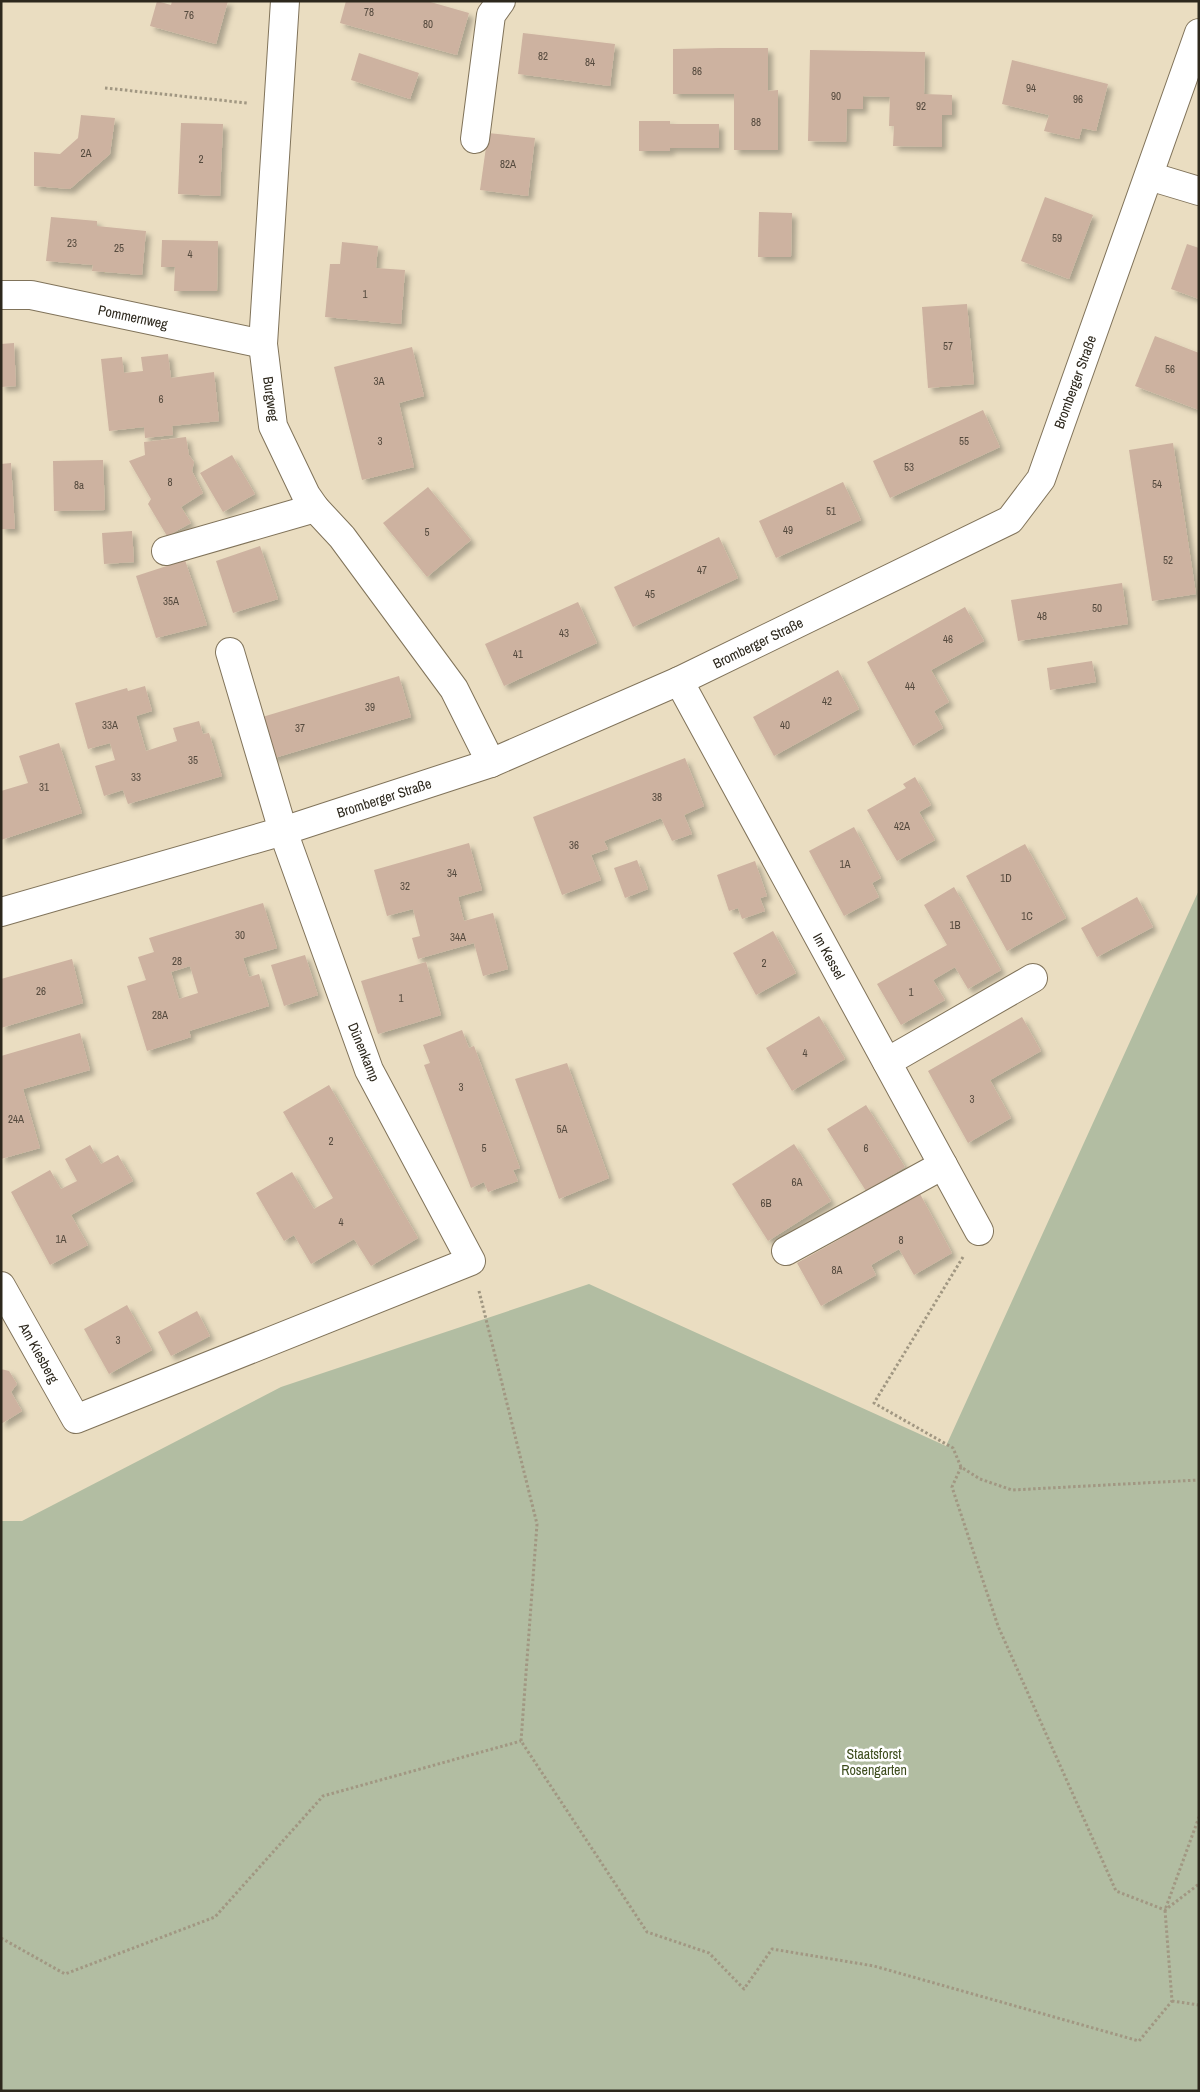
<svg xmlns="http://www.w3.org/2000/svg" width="1200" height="2092" font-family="'Archivo Narrow',sans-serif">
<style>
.green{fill:#b2bda2}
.building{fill:#cdb2a0;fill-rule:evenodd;filter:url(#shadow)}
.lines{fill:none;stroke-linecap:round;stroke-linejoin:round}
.minor-casing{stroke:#80735a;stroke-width:30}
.path{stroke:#a19782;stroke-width:3;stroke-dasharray:2.5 2.5;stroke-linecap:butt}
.minor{stroke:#fff;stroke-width:28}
.labels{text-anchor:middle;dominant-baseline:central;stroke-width:5;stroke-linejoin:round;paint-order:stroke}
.number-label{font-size:11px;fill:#554a3e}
.street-label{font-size:14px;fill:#2d281d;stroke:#fff}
.park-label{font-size:14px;fill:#3e4d1e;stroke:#fff}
</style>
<defs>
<filter id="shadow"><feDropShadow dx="4.5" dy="4.5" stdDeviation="2.5" flood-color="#0004"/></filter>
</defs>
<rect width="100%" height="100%" fill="#eaddc1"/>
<!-- green -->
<path class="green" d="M1199,890V2091H1V1521H22L281,1387L589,1284L946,1446Z"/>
<!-- building -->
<g class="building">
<path d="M157,1L171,5L172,1H228L216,44L150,26Z"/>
<path d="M346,1H427L469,13L457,55L340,23Z"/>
<path d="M523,33L615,44L610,86L518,74Z"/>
<path d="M720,48H768V91L778,90V150H734V94H673V49Z"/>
<path d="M810,50L925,52L924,94L952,95V115H942V147L893,146L894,126H889L890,97L863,96V109H847L846,142L808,141Z"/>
<path d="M359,53L419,73L410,99L351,80Z"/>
<path d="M1012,60L1108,84L1096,131L1082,128L1079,139L1044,131L1049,115L1002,104Z"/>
<path d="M81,115L115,118L110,154L70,189L34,186V152L60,154L78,138Z"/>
<path d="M639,121H670V124H719V148H670V151H639Z"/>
<path d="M181,123L223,124L220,196L178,194Z"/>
<path d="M488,133L535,138L528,196L480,190Z"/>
<path d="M1045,197L1093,215L1069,279L1021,261Z"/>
<path d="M759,212L792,213L791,257H758Z"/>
<path d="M51,217L97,221V226L146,231L142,275L92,271L93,265L46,261Z"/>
<path d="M162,240L218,241L217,291H174L175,267H161Z"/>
<path d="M342,242L378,246L376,268L405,270L401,324L325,317L330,264H340Z"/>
<path d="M1187,244L1199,248V299L1171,289Z"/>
<path d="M967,304L974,384L928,388L922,307Z"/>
<path d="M1155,336L1199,353V410L1135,386Z"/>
<path d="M14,343L16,386L1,387V344Z"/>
<path d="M412,347L424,396L399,403L414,467L362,480L334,367Z"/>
<path d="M168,354L171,378L214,372L219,421L172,426L173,435L145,438L144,427L109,431L101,359L122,357L124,373L143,371L141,357Z"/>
<path d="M983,410L1000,447L890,498L873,461Z"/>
<path d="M186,437L189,455L194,462L192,471L203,493L181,507L191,523L167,536L148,504L151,499L129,461L145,455L144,442Z"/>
<path d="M1173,443L1196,594L1152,601L1129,450Z"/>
<path d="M232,455L255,494L223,512L200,473Z"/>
<path d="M103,460L105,510L54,511L53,461Z"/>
<path d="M11,463L15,529H1V464Z"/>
<path d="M843,482L861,520L776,558L759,521Z"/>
<path d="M428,487L471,540L427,577L383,523Z"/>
<path d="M132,531L134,562L104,564L102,533Z"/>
<path d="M719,537L738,578L633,627L614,587Z"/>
<path d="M260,546L278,599L233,613L216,561Z"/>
<path d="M185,560L207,625L156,638L136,576Z"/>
<path d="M1122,583L1128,624L1018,641L1011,600Z"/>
<path d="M578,602L597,643L504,686L485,644Z"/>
<path d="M965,607L984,641L931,670L949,702L934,711L943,728L913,746L867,662Z"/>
<path d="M1092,661L1096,682L1050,690L1047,668Z"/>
<path d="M838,670L859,709L774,756L753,717Z"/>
<path d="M399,676L411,717L271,759L259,718Z"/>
<path d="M145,686L152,711L136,716L146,751L177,741L173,728L199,721L203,734L209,733L222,776L128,804L123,790L104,796L95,766L115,760L110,743L88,749L75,703L127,688L128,691Z"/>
<path d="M59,743L82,813L1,840V791L28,783L19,756Z"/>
<path d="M685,758L704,806L684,815L692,834L672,841L661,818L604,841L608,849L591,855L601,880L562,895L533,817Z"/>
<path d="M915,777L931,805L919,812L935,840L897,861L867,810L906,788L903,784Z"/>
<path d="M854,827L881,878L872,883L879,897L844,916L809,851Z"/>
<path d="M469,843L482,890L458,897L464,921L493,913L508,969L483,976L474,943L418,959L412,938L420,936L413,909L387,916L374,870Z"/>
<path d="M1025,844L1066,918L1007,951L966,876Z"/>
<path d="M637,860L648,889L625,898L614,868Z"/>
<path d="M755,861L767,896L760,898L765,911L742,919L738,908L729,911L717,875Z"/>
<path d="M954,887L1001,970L968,989L955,967L933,980L945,1000L901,1025L877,984L947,945L924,905Z"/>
<path d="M1137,897L1153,927L1097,957L1081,928Z"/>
<path d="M263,903L277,948L243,958L249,977L259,974L269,1006L189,1031L191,1037L147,1051L127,986L146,980L138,957L154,952L149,938ZM190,966L198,993L179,999L171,972Z"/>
<path d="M773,931L796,973L756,995L733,953Z"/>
<path d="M305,955L318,995L284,1006L271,965Z"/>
<path d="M72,959L83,1003L1,1028V979Z"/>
<path d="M426,962L441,1015L378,1034L361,981Z"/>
<path d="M819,1016L845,1059L792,1091L766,1048Z"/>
<path d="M1022,1017L1041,1051L990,1080L1011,1118L968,1143L928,1071Z"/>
<path d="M462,1030L469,1048L474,1046L520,1168L513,1170L518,1181L488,1192L484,1182L471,1188L424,1065L430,1063L423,1045Z"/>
<path d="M80,1033L90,1070L23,1089L40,1148L1,1159V1056Z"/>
<path d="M567,1063L609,1178L559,1199L515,1079Z"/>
<path d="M329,1085L418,1238L371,1266L354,1239L311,1264L294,1235L284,1241L256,1193L292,1172L314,1209L333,1198L283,1112Z"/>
<path d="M866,1105L905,1167L866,1191L827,1129Z"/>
<path d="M794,1144L831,1201L768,1241L732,1184Z"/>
<path d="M90,1145L101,1164L118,1155L133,1181L71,1215L88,1245L50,1265L11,1192L50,1170L61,1189L77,1181L65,1159Z"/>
<path d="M920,1194L952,1253L914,1275L899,1249L871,1265L876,1275L821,1306L797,1263Z"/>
<path d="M127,1305L152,1350L109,1374L84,1329Z"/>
<path d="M197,1311L210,1336L171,1356L158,1332Z"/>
<path d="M1,1369L9,1371L17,1384L11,1392L22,1411L1,1424Z"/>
</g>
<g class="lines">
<!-- minor casing -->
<g class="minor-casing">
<g id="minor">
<path d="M285,1L263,344L273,426L306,495L315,508L342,537L454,689L491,763"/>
<path d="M475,139L491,15L501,1"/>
<path d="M1149,176L1199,191"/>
<path d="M1,295H31L263,344"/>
<path d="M166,551L315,508"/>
<path d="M679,681L979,1231"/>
<path d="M1,912L283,831L491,763L679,681L1010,520L1041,479L1199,33"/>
<path d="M887,1062L1033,978"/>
<path d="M786,1251L943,1165"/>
<path d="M1,1286L76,1419L471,1261L369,1070L283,831L230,652"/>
</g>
</g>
<!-- path -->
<g class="path">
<path d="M105,88L247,103"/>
<path d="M963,1257L874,1403L953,1448L961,1467L980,1479L1012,1490L1199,1480"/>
<path d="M479,1291L537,1524L521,1741L647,1932L709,1953L744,1989L772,1949L874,1966L1139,2041L1172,2001L1165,1910L1199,1817"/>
<path d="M961,1467L952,1487L998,1626L1116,1891L1165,1910L1199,1884"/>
<path d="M1,1938L65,1974L215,1917L323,1796L521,1741"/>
<path d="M1172,2001L1199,2005"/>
</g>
<!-- minor -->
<use href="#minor" class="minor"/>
</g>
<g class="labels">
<!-- number labels -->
<g class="number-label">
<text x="369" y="12">78</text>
<text x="189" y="15">76</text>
<text x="428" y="24">80</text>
<text x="543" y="56">82</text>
<text x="590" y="62">84</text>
<text x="697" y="71">86</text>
<text x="1031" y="88">94</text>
<text x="836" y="96">90</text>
<text x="1078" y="99">96</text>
<text x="921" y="106">92</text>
<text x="756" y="122">88</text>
<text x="86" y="153">2A</text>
<text x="201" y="159">2</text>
<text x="508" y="164">82A</text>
<text x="1057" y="238">59</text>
<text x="72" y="243">23</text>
<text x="119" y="248">25</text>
<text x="190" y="254">4</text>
<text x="365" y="294">1</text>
<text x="948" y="346">57</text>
<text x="1170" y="369">56</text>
<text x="379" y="381">3A</text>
<text x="161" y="399">6</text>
<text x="380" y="441">3</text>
<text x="964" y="441">55</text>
<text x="909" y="467">53</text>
<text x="170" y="482">8</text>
<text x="1157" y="484">54</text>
<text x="79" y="485">8a</text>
<text x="831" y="511">51</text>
<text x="788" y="530">49</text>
<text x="427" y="532">5</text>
<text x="1168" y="560">52</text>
<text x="702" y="570">47</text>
<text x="650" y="594">45</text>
<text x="171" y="601">35A</text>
<text x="1097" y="608">50</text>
<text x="1042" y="616">48</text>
<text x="564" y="633">43</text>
<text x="948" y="639">46</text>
<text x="518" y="654">41</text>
<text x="910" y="686">44</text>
<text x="827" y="701">42</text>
<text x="370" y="707">39</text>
<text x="110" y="725">33A</text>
<text x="785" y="725">40</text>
<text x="300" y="728">37</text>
<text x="193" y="760">35</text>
<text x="136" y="777">33</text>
<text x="44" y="787">31</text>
<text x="657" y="797">38</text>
<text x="902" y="826">42A</text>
<text x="574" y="845">36</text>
<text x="845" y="864">1A</text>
<text x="452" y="873">34</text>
<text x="1006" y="878">1D</text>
<text x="405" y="886">32</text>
<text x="1027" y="916">1C</text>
<text x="955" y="925">1B</text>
<text x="240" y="935">30</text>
<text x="458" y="937">34A</text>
<text x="177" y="961">28</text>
<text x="764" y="963">2</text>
<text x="41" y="991">26</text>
<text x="911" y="992">1</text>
<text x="401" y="998">1</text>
<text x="160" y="1015">28A</text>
<text x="805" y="1053">4</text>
<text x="461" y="1087">3</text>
<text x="972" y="1099">3</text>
<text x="16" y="1119">24A</text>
<text x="562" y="1129">5A</text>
<text x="331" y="1141">2</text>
<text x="484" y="1148">5</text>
<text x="866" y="1148">6</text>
<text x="797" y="1182">6A</text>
<text x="766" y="1203">6B</text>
<text x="341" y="1222">4</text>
<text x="61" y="1239">1A</text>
<text x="901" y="1240">8</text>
<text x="837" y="1270">8A</text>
<text x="118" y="1340">3</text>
</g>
<!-- street labels -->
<g class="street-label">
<text transform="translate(133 317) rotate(12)">Pommernweg</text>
<text transform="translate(1075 382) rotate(-70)">Bromberger Straße</text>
<text transform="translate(271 399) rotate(82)">Burgweg</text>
<text transform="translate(758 643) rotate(-26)">Bromberger Straße</text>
<text transform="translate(384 798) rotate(-18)">Bromberger Straße</text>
<text transform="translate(829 956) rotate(61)">Im Kessel</text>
<text transform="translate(364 1052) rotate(68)">Dünenkamp</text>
<text transform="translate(39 1353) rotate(61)">Am Kiesberg</text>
</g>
<!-- park labels -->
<g class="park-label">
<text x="874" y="1754">Staatsforst<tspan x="874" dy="16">Rosengarten</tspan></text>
</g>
</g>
<!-- border -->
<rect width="1200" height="2092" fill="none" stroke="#2d281d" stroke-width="5"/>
</svg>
